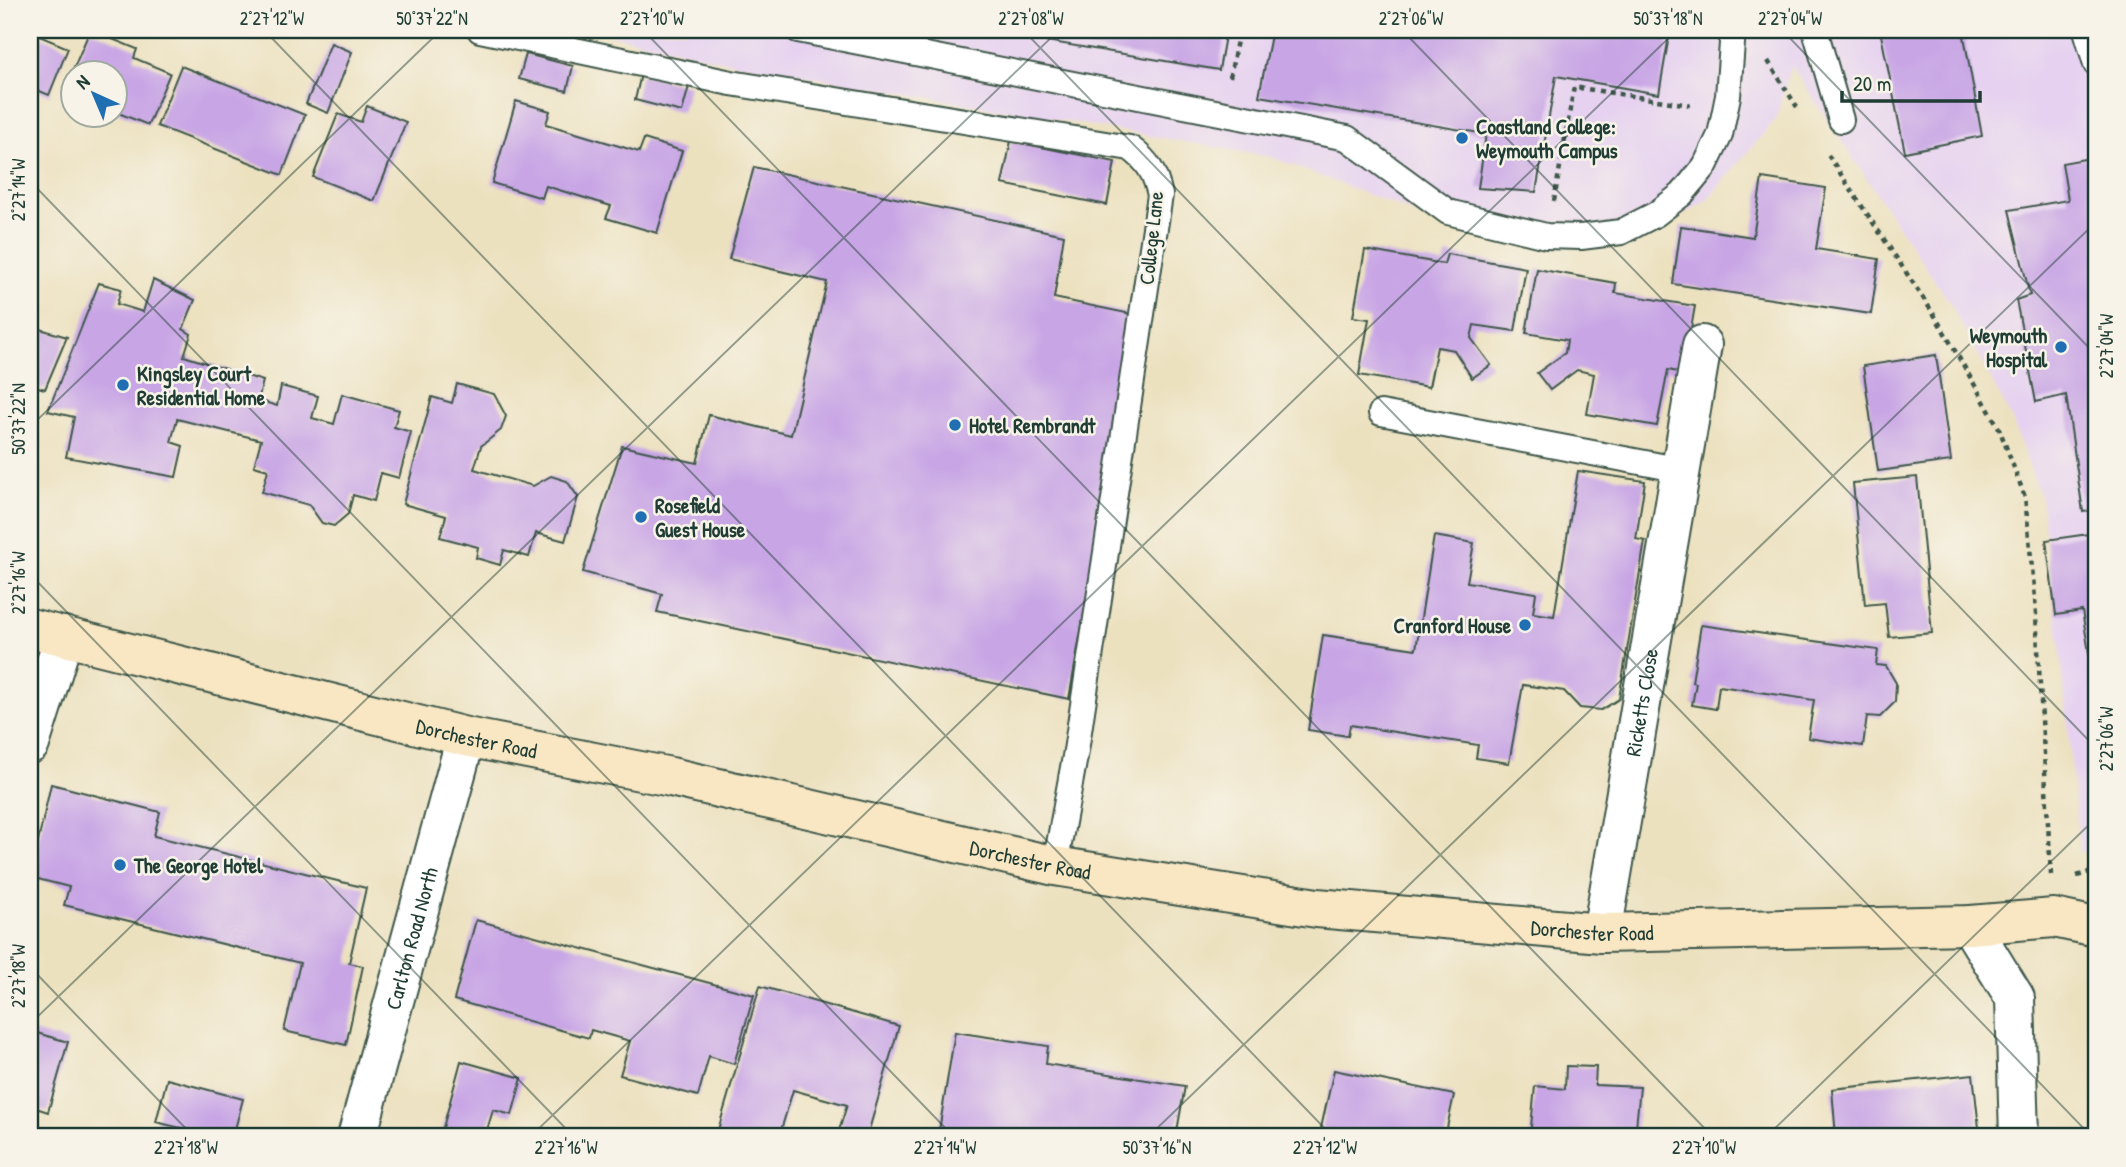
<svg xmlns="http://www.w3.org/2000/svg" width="2126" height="1167" font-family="'Patrick Hand',sans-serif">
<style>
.built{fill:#e6d2f0}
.building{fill:#c8a5e5}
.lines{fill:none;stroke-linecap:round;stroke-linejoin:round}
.service-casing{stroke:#3e5649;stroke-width:28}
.minor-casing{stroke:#3e5649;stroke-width:42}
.secondary-casing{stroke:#3e5649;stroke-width:42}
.path{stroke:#3e5649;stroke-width:4.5;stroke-dasharray:5 5;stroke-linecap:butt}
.service{stroke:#fff;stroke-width:24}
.minor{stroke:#fff;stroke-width:38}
.secondary{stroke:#f9e7c3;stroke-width:38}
.ticks{fill:none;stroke:#1f3d34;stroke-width:2;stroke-opacity:0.45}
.poi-dot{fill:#1f6fb2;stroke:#f7f3e8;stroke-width:2.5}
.labels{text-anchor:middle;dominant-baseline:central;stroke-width:5;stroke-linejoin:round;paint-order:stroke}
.poi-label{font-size:21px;font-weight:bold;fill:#1f3d34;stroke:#f7f3e8;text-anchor:start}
.street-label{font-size:21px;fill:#1f3d34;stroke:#f7f3e8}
.neatline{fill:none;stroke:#1f3d34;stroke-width:2.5}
.ticks-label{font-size:18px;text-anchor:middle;fill:#1f3d34}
</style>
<rect width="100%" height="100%" fill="#f7f3e8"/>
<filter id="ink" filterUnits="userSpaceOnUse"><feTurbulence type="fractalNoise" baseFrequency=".0143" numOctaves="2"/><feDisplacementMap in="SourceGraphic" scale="14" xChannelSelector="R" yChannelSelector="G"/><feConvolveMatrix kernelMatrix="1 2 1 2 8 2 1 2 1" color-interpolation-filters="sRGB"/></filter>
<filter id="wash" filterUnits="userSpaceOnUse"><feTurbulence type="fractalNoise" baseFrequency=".00686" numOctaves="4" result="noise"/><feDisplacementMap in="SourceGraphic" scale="28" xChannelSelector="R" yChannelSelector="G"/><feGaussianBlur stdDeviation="1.57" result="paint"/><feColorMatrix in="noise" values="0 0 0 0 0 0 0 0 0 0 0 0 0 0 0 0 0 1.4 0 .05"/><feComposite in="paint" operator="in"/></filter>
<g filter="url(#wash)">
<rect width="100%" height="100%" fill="#ece1bf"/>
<!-- built -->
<path class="built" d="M590,30H2096V848L2080,853L2060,646L2041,498L2011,417L1951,305L1791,65L1776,119L1706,201L1633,245L1556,246L1462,231L1271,157L737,64Z"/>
<g id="blocks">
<!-- building -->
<g class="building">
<path d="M90,30L137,49L134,58L170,73L148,125L116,112V74H74V94L64,91Z"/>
<path d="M1042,30H1226L1219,70L1040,40Z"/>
<path d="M1272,30H1670L1659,94L1556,76L1536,192L1478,188L1486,134L1259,96Z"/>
<path d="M1880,30H1987L1964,36L1982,136L1905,152Z"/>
<path d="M30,32L68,48L49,95L30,87Z"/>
<path d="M331,43L352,52L328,113L306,104Z"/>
<path d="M526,54L573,66L567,91L519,79Z"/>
<path d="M181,66L305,115L282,175L157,126Z"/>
<path d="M641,74L689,86L682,112L635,100Z"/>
<path d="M516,101L550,111L546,124L639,152L644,139L682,151L657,233L606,218L611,206L546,186L542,198L492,183Z"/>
<path d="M367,106L406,122L374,201L313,177L338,114L361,122Z"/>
<path d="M1011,141L1115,162L1107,205L1002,184Z"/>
<path d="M2096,157V510L2083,512L2066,395L2036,402L2016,300L2030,295L2009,210L2068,200L2062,163Z"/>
<path d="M754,167L1064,235L1054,298L1136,315L1069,699L657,612L662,594L583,572L622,446L697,463L709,415L791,435L827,282L729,259Z"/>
<path d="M1762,178L1826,188L1816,249L1879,259L1871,314L1673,284L1681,226L1753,237Z"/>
<path d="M1365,250L1444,264L1447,254L1526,268L1515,331L1474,325L1471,338L1491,365L1472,378L1454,350L1437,347L1429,387L1359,375L1369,319L1353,317Z"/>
<path d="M1537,269L1616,283L1615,293L1695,306L1683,373L1668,370L1657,426L1587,414L1594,374L1577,370L1550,390L1537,373L1565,353L1567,340L1526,333Z"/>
<path d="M153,280L195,300L183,329L191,334L184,356L263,381L258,400L277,406L281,386L318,396L312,418L334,424L342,394L399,410L394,427L411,432L399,478L381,473L374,501L353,495L348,514L334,526L322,523L309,505L262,492L268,470L254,466L261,440L177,419L171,442L183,446L176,477L66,457L74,417L48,411L99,283L121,289L117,304L143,312Z"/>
<path d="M30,326L67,337L45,389L30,385Z"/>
<path d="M1936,355L1951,461L1878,471L1863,366Z"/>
<path d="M457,384L494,394L506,416L501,430L481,446L474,469L533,486L551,476L567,481L578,497L565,541L536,533L529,557L504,550L500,565L476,558L478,547L440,537L446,516L403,504L432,397L452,403Z"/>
<path d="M1578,471L1645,481L1636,539L1645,541L1619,699L1601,710L1580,708L1564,691L1523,685L1509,763L1476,758L1478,745L1350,725L1348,736L1308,730L1323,635L1416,649L1434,536L1474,543L1467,582L1536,593L1533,613L1554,616Z"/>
<path d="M1917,477L1932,633L1889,637L1885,603L1865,605L1853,483Z"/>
<path d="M2096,533V688H2095L2082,611L2056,615L2046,540Z"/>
<path d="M1701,625L1878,650L1876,665L1886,666L1896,683L1895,702L1880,717L1867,716L1863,746L1808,738L1814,700L1719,686L1716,709L1692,705L1696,683L1692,682Z"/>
<path d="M51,784L160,812L154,836L366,888L349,963L363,966L346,1045L284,1031L300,963L64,905L69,887L30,877Z"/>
<path d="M476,920L754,995L734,1064L709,1056L698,1096L620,1075L630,1041L591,1030L589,1038L454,1000Z"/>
<path d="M760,986L899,1026L867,1137H837L847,1105L793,1090L779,1137L762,1134L761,1137H716Z"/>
<path d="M30,1031L68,1042L48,1112L30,1106Z"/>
<path d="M955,1032L1048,1046L1046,1064L1185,1086L1176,1137H938Z"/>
<path d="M461,1061L522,1078L512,1115L493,1110L485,1137L441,1135Z"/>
<path d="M1566,1066L1596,1067L1595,1085L1640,1087L1635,1137H1530L1535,1086L1565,1089Z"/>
<path d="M1334,1070L1454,1095L1445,1137H1319Z"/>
<path d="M1973,1074L1980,1137H1836L1832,1089Z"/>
<path d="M167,1079L243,1099L233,1137H191L193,1131L156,1122Z"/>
<path d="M30,1128L42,1131L41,1137H30Z"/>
</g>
</g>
</g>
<g filter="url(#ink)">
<use href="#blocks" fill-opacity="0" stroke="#3e5649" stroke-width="2"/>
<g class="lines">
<!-- service casing -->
<g class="service-casing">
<g id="service">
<path d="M480,30L731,83L1130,148C1148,161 1155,173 1160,195L1076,751L1055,866"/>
<path d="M798,30L1347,138L1448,212L1546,236L1581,237L1621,232L1656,214L1682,194L1705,166L1720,135L1728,96L1733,30"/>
<path d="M1815,30L1841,120"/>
<path d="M2086,30L2096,64"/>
<path d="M1381,413L1682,470"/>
</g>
</g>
<!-- minor casing -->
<g class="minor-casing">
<g id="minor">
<path d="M30,744L64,636"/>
<path d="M1970,925L2015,998L2019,1137"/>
<path id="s1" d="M1602,933L1702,345"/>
<path id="s2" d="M357,1137L466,737"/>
</g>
</g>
<!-- secondary casing -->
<g class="secondary-casing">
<g id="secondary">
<path id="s3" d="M30,628L466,737L671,777L1055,866L1317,908L1602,933L1970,925L2054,918L2096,927"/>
</g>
</g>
<!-- path -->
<g class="path">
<path d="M1768,61L1797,107"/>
<path d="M1230,77L1239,30"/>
<path d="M1828,155L1935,316L1981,396L1999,428L2025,497L2035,598L2051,875"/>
<path d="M1554,201L1574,87L1690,105"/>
<path d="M2077,876L2096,870"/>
</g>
<!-- service -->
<use href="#service" class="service"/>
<!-- minor -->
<use href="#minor" class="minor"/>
<!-- secondary -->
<use href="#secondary" class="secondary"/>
</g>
</g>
<!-- ticks -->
<path class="ticks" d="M264,30L1333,1137M643,30L1713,1137M1023,30L2092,1137M1402,30L2096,748M1782,30L2096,355M30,181L954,1137M30,427L441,30M30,574L574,1137M30,967L194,1137M30,1024L1059,30M530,1137L1677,30M1148,1137L2096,222M1766,1137L2096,818"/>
<!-- markers -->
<g class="poi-dot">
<circle cx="1462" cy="138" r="7"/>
<circle cx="2061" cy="347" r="7"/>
<circle cx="123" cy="385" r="7"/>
<circle cx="955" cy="425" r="7"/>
<circle cx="641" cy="517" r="7"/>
<circle cx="1525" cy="625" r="7"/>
<circle cx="120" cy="865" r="7"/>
</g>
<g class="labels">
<!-- poi labels -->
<g class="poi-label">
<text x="1476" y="126">Coastland College:<tspan x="1476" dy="24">Weymouth Campus</tspan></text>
<text x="2047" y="335" text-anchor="end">Weymouth<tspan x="2047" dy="24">Hospital</tspan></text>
<text x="137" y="373">Kingsley Court<tspan x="137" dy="24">Residential Home</tspan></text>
<text x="969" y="425">Hotel Rembrandt</text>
<text x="655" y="505">Rosefield<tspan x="655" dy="24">Guest House</tspan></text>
<text x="1511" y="625" text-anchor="end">Cranford House</text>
<text x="134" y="865">The George Hotel</text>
</g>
<!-- street labels -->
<g class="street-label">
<text transform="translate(1151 238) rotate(-84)">College Lane</text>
<text stroke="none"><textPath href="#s1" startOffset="234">Ricketts Close</textPath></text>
<text stroke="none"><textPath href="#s3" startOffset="460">Dorchester Road</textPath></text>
<text stroke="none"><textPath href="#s3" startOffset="1027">Dorchester Road</textPath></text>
<text stroke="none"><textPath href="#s3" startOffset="1594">Dorchester Road</textPath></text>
<text stroke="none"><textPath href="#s2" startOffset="206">Carlton Road North</textPath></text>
</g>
</g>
<!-- margin -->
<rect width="2126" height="1167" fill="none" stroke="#f7f3e8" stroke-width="77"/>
<!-- north arrow -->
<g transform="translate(94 94) rotate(316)"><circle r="33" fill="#f7f3e8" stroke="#a1aaa0" stroke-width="2"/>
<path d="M0-5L12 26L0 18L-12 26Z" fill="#1f6fb2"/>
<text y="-10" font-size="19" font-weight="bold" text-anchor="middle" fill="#1f3d34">N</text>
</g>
<!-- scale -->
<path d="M1842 91v10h138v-10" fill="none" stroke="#1f3d34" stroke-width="3.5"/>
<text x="1853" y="91" font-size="21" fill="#1f3d34" stroke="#f7f3e8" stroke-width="5" paint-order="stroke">20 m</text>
<rect x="38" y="38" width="2050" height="1090" class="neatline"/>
<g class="ticks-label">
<text x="272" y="25">2°27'12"W</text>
<text x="432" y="25">50°37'22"N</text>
<text x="652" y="25">2°27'10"W</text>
<text x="1031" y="25">2°27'08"W</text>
<text x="1411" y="25">2°27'06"W</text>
<text x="1668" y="25">50°37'18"N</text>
<text x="1790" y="25">2°27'04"W</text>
<text transform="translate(19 190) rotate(-90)" y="6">2°27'14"W</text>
<text transform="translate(2107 346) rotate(-90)" y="6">2°27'04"W</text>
<text transform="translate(19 419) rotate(-90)" y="6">50°37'22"N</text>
<text transform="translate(19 583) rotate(-90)" y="6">2°27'16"W</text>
<text transform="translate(2107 739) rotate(-90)" y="6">2°27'06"W</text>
<text transform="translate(19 976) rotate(-90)" y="6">2°27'18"W</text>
<text x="186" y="1154">2°27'18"W</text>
<text x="566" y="1154">2°27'16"W</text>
<text x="945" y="1154">2°27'14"W</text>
<text x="1157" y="1154">50°37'16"N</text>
<text x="1325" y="1154">2°27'12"W</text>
<text x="1704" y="1154">2°27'10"W</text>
</g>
</svg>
